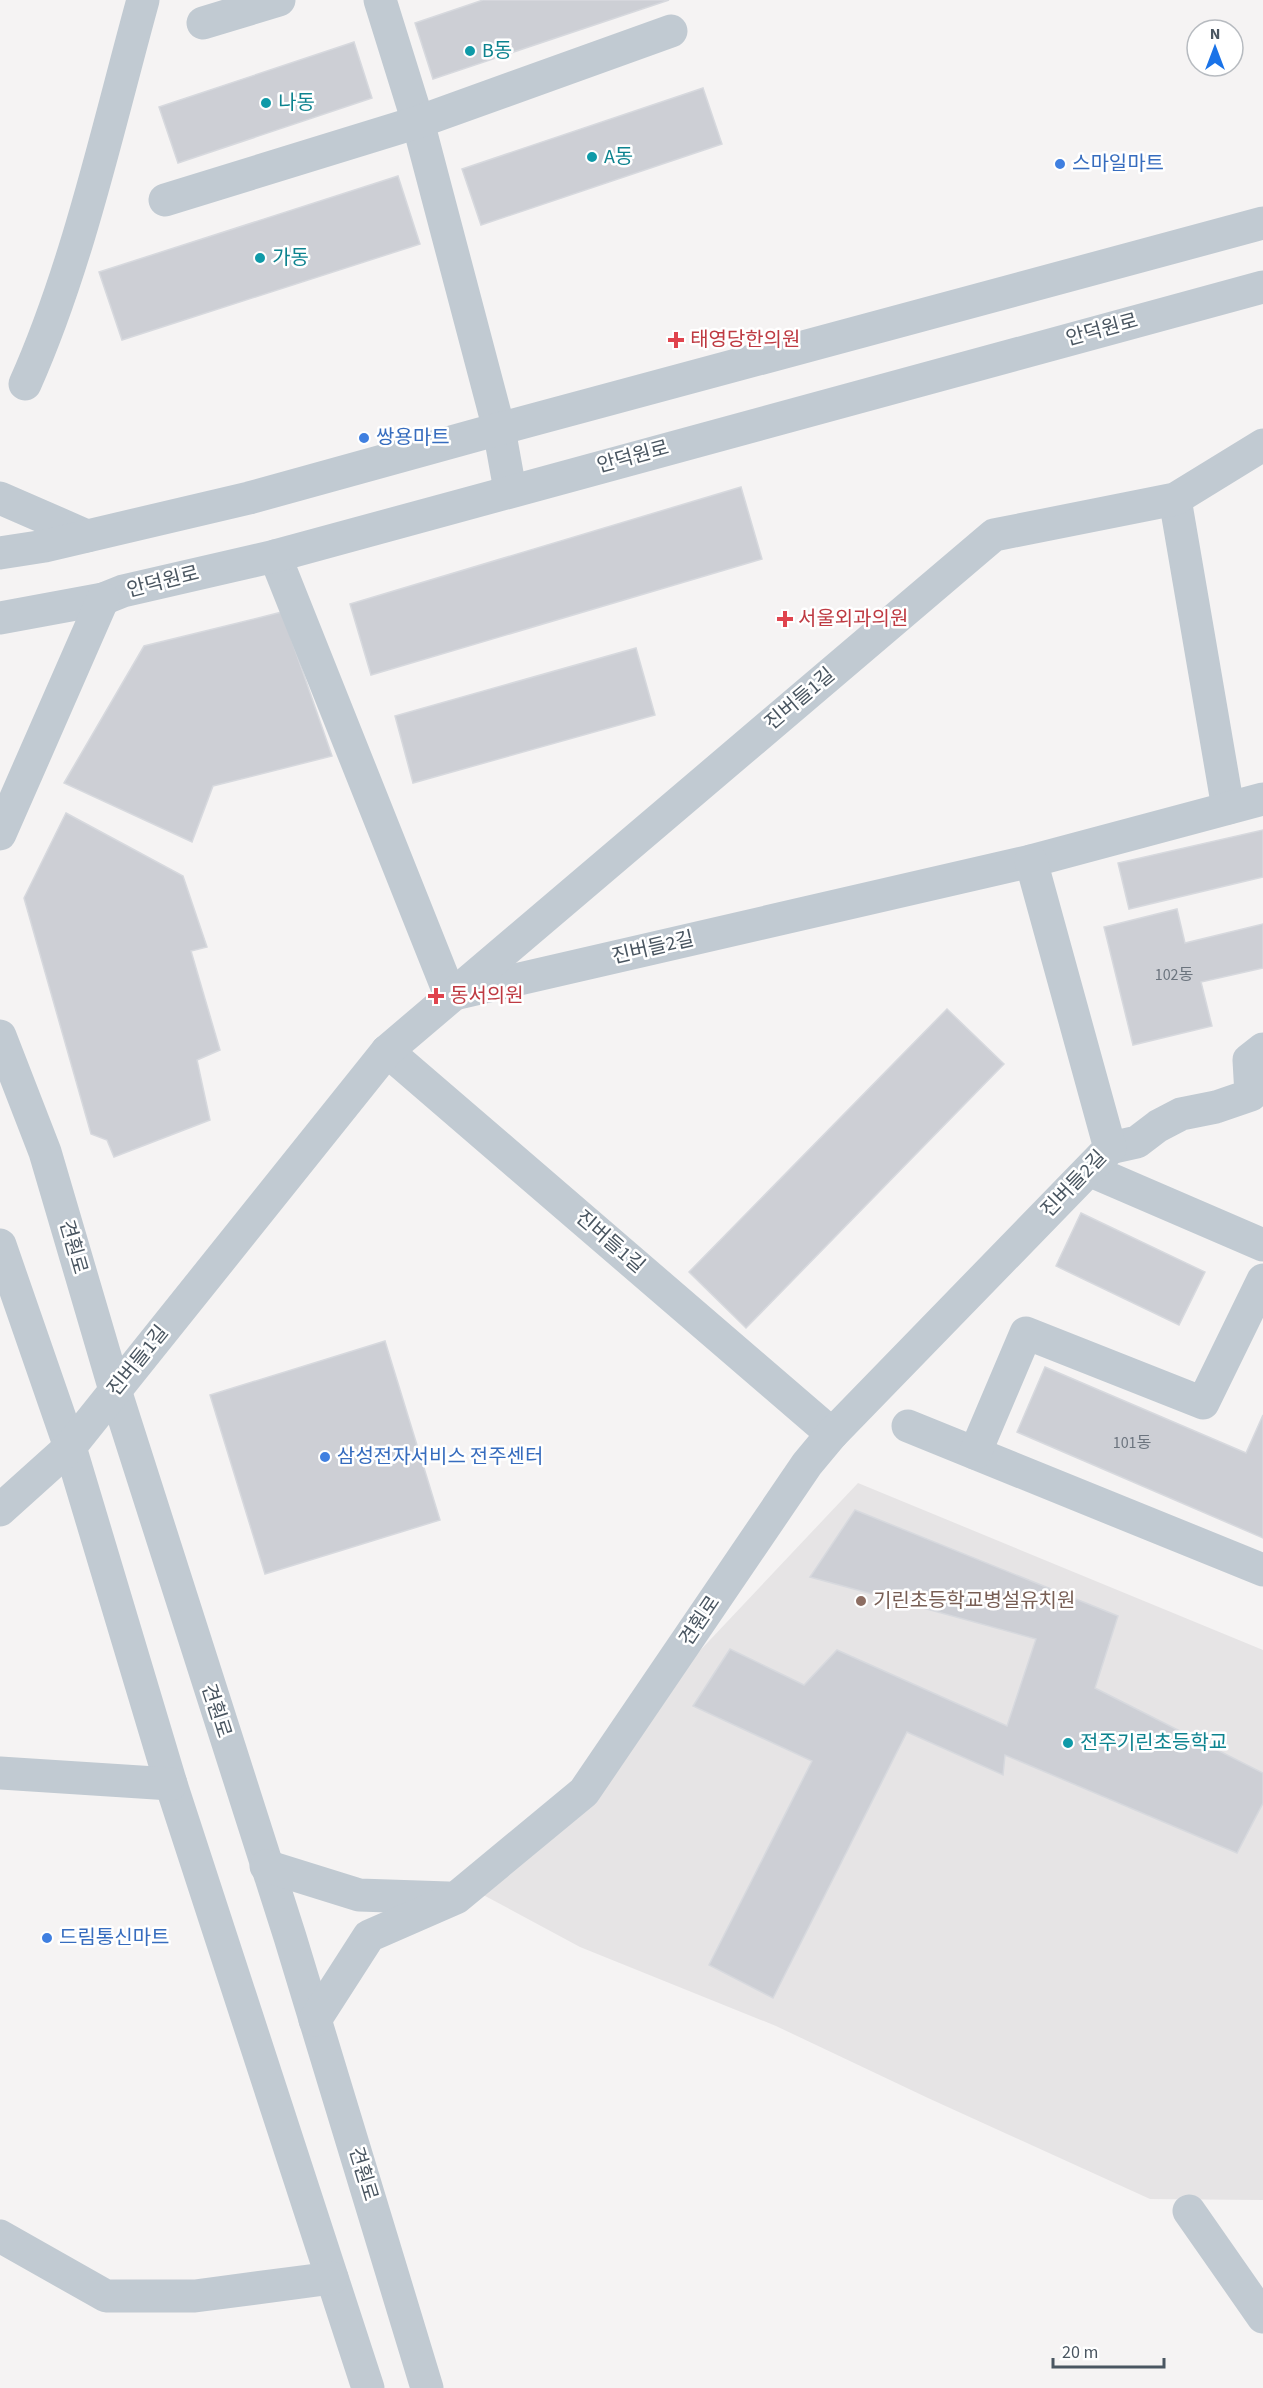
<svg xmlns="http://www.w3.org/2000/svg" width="1263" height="2388" font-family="'Source Sans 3','Noto Sans KR',sans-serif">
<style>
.education{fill:#e6e4e5}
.building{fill:#cdcfd5;stroke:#d7d9de;stroke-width:1.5}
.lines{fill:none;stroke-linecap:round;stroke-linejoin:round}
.minor{stroke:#c1cad2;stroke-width:33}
.culture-dot{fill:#0f9aa8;stroke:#fff;stroke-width:2}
.shop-dot{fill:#3f7fe0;stroke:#fff;stroke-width:2}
.health-dot{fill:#e0444e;stroke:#fff;stroke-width:2}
.education-dot{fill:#8d6e63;stroke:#fff;stroke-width:2}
.labels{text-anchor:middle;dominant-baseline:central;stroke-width:5;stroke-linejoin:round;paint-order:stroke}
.number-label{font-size:16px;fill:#6b747e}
.culture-label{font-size:20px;fill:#0d838f;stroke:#fff;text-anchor:start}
.shop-label{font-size:20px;fill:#366cbe;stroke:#fff;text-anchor:start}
.street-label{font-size:20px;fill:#4a5661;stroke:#fff}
.health-label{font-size:20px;fill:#be3a42;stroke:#fff;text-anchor:start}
.education-label{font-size:20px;fill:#785e54;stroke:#fff;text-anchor:start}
</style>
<rect width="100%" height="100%" fill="#f5f3f3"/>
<!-- education -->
<path class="education" d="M858,1483L1263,1650V2200L1150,2199L928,2098L776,2026L580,1947L474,1890Z"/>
<!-- building -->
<g class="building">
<path d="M483,0H669L433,79L415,23Z"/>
<path d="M354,42L372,98L178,163L159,107Z"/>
<path d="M703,88L722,144L481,225L462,169Z"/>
<path d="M398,176L420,244L122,340L99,272Z"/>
<path d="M741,487L762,559L371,675L350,604Z"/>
<path d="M282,612L332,756L213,786L192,842L64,783L144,646Z"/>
<path d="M636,648L655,715L413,783L395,716Z"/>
<path d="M66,813L183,876L207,947L191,951L220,1050L197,1060L210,1120L114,1157L107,1140L91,1134L24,898Z"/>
<path d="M1263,830V877L1129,909L1118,863Z"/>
<path d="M1177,909L1185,943L1263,924V968L1201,982L1212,1026L1133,1045L1104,927Z"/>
<path d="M947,1009L1004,1064L746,1328L689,1272Z"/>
<path d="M1081,1213L1205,1272L1179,1325L1056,1266Z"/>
<path d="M385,1341L440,1520L265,1574L210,1395Z"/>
<path d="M1045,1367L1246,1453L1263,1415V1538L1017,1432Z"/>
<path d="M855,1510L1118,1616L1095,1688L1263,1773V1803L1237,1853L1005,1755L1003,1775L907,1732L773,1998L709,1965L812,1761L693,1706L730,1649L804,1685L837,1650L1007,1726L1036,1639L810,1577Z"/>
</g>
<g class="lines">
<!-- minor -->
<g class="minor">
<path d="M380,0L418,122L499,429L510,490"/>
<path d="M203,23L279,0"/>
<path d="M165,200L418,122L671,31"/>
<path d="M25,384C78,265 108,127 143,0"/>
<path d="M0,498L87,536"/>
<path d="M1175,499L1228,808"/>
<path d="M0,553L45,546L249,498L484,433L1263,223"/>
<path d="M275,556L450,995L1031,861L1263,799"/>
<path d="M0,618L103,599L123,591L275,556L1263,287"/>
<path d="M0,834L103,599"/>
<path d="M0,1036L45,1152L115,1390L290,1937L427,2388"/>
<path d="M387,1051L832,1434"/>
<path d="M1110,1148L1137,1142L1158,1126L1181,1114L1216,1107L1251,1095L1249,1060L1263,1049"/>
<path d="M1089,1170L1263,1245"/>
<path d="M0,1245L70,1447L171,1784L368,2388"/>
<path d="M908,1426L1263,1570"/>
<path d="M975,1453L1026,1333L1203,1403L1263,1280"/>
<path d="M0,1510L70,1447L387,1051L994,535L1175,499L1263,445"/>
<path d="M0,1773L171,1784"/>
<path d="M266,1866L359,1895L448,1898"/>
<path d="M315,2020L369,1936L456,1898L584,1792L807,1464L832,1434L1110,1148L1031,861"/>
<path d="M1189,2211L1263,2317"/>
<path d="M0,2236L106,2296H195L332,2278"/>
</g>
</g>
<!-- markers -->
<g class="culture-dot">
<circle cx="470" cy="51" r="6"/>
<circle cx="266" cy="103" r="6"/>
<circle cx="592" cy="157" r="6"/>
<circle cx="260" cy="258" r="6"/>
<circle cx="1068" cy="1743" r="6"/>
</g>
<g class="shop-dot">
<circle cx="1060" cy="164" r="6"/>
<circle cx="364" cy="438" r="6"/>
<circle cx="325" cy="1457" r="6"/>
<circle cx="47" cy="1938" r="6"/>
</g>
<g class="health-dot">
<path d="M673 331h6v6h6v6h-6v6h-6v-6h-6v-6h6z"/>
<path d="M782 610h6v6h6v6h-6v6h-6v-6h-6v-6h6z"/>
<path d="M433 987h6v6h6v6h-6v6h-6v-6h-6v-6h6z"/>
</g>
<circle class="education-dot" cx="861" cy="1601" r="6"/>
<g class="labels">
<!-- number labels -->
<g class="number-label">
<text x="1174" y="975">102동</text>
<text x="1132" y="1443">101동</text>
</g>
<!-- culture labels -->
<g class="culture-label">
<text x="482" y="51">B동</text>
<text x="278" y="103">나동</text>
<text x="604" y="157">A동</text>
<text x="272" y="258">가동</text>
<text x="1080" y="1743">전주기린초등학교</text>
</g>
<!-- shop labels -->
<g class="shop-label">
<text x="1072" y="164">스마일마트</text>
<text x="376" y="438">쌍용마트</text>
<text x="337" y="1457">삼성전자서비스 전주센터</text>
<text x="59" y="1938">드림통신마트</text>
</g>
<!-- street labels -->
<g class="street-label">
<text transform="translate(1102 330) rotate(-15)">안덕원로</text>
<text transform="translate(633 457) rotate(-15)">안덕원로</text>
<text transform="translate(163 582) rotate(-14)">안덕원로</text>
<text transform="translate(800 699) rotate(-40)">진버들1길</text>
<text transform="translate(653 948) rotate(-13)">진버들2길</text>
<text transform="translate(1074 1184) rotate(-46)">진버들2길</text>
<text transform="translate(610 1242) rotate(41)">진버들1길</text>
<text transform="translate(73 1247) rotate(74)">견훤로</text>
<text transform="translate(138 1361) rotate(-51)">진버들1길</text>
<text transform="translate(700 1621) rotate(-56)">견훤로</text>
<text transform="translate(216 1711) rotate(72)">견훤로</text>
<text transform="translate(363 2174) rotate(73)">견훤로</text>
</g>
<!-- health labels -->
<g class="health-label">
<text x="690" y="340">태영당한의원</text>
<text x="798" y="619">서울외과의원</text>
<text x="450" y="996">동서의원</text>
</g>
<!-- education labels -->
<g class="education-label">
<text x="873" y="1601">기린초등학교병설유치원</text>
</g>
</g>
<!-- north arrow -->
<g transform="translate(1215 48)"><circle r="28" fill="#ffffff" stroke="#b7bbc0" stroke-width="1.5"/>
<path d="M0-4.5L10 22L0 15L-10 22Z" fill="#1a73e8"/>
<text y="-9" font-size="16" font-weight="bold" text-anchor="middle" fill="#4a5661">N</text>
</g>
<!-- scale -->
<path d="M1053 2358v9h111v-9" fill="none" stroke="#4a5661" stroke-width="3"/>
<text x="1062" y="2358" font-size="18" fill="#4a5661" stroke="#ffffff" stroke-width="4.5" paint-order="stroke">20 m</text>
</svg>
